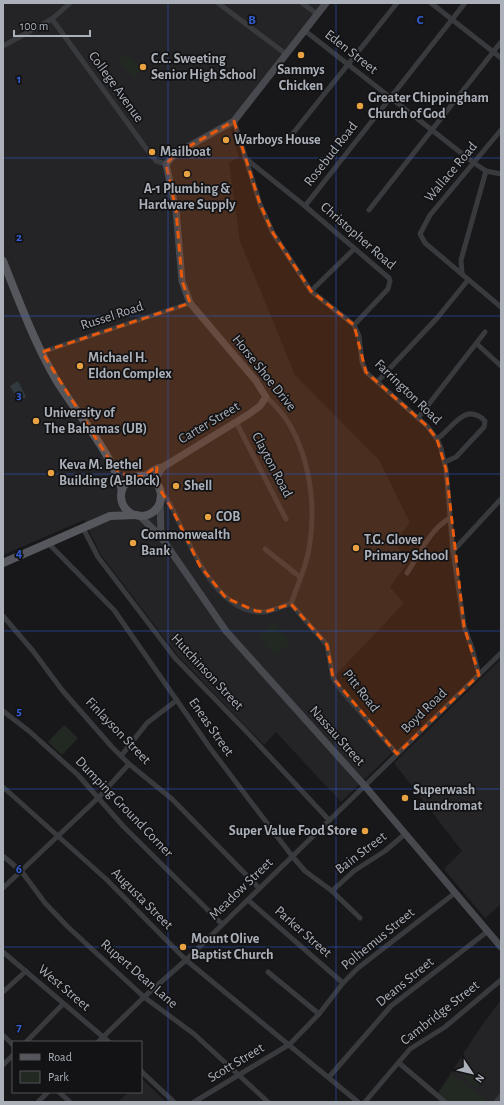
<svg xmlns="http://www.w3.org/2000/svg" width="504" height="1105" font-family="'Alegreya Sans',sans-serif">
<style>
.built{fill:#242426}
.green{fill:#222922}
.water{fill:#303a3f}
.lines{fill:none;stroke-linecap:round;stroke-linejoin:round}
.street{stroke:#393a3e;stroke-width:5}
.secondary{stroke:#47494e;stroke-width:7}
.primary{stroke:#55575d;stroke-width:8}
.marked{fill:#e8590c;fill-opacity:0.2;stroke:#e8590c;stroke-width:3;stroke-dasharray:8 5;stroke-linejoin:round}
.grid{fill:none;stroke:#325dd3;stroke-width:1;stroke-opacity:0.55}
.poi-dot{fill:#e8a241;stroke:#131315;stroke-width:1.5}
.labels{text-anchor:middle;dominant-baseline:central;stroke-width:3.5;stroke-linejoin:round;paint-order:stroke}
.street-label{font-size:14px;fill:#abb0b9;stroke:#131315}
.poi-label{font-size:14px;font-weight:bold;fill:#abb0b9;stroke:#131315;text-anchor:start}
.grid-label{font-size:13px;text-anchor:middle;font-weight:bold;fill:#325dd3;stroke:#131315;stroke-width:3.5;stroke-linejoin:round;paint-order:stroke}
</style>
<rect width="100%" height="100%" fill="#18181a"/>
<!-- built -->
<g class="built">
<path d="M3,3H331L231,130L239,157L229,163L240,241L295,375L379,460L410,523L394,542L409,561L390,587L404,603L331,680L392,753L341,802L276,732L264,745L178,656L101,555L84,520L3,555Z"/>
<path d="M501,659V904L485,918L444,869L462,851L394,763Z"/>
<path d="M501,1000V1102H449L438,1093L482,1025Z"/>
<path d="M142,1079L166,1102H118L129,1092H141Z"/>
</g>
<!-- green -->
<g class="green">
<path d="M126,53L142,69L134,77L118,61Z"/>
<path d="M274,622L291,642L275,656L258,636Z"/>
<path d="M64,725L78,738L62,755L48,742Z"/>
<path d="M469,1069L484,1080L477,1088L463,1077Z"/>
<path d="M451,1073L488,1102H450L439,1093L448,1081Z"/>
</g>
<!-- water -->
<path class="water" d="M18,381L26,397L18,401L10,386Z"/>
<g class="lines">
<!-- street -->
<g class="street">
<path d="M218,3L286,54"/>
<path d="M302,3L317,14"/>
<path d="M431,3L501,58"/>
<path d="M52,19L145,147L156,161L166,164"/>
<path d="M304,30L474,163L486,171L501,174"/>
<path d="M3,46L52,19L70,3"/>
<path d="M234,121L260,204L273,233L311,291L354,325L359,336L362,362L366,372L427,426L437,439L441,448L446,469L453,551L464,626L472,648L479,675"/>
<path d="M501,130L430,215L420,234L425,243L501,307"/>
<path d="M286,142L397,3"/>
<path d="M245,158L305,206L389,278L390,281L388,289L354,325"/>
<path d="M305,206L465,3"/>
<path d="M369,210L501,42"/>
<path d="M462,274L461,260L486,171"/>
<path d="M311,291L354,249"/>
<path d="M477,344L501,366"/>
<path d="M42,352L190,303"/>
<path d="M377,382L438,317L468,280"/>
<path d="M266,397C307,431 318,498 309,549C306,567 297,586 291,604"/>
<path d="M418,418L485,332"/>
<path d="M236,422L286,519"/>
<path d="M437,439C453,428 465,401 485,421L484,427L456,457L445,462"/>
<path d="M159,490C170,500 175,514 181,527C196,559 221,614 264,612C273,611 282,606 291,604"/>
<path d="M83,528L98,557L175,658L243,728L329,820"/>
<path d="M48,543L114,610L210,748L292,856L305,871L332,891L360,918"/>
<path d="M265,549L300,577"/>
<path d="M453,551L501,499"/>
<path d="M407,573C420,554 429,530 450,518"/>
<path d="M291,604L327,645L333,678L341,690L397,754"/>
<path d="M3,616L33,651L62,690L112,747L129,764L172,799L259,888"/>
<path d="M3,711L29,731L78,775L123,826L222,924"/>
<path d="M121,756L147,723L177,700"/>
<path d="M3,787L106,879L186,960L358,1102"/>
<path d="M3,856L22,872L45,903L68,927L144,997L194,1034L268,1102"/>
<path d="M3,888L98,798L129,764"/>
<path d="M332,891L354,871L385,851L405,834"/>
<path d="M248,900L343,983"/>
<path d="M3,952L109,1042"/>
<path d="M268,972L319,1014"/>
<path d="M3,992L26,971"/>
<path d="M3,1035L13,1045"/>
<path d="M26,1042L63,1004"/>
<path d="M98,1042L144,997L186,960L501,653"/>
<path d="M399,1063L445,1102"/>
<path d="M3,1065L13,1055"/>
<path d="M141,1071L174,1102"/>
<path d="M329,1077L391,1006L488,931"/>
<path d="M59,1092L70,1102"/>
<path d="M38,1102L48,1092"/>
<path d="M194,1102L290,1044L319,1014L343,983L358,968L455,893"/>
<path d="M365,1102L410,1049L445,1027L501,980"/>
<path d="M496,1102L501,1096"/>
</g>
<!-- secondary -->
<g class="secondary">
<path d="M144,476L157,468L163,467L249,414L260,406L266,397L256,381L190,303L182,281L176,210L166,164L175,154L234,121L326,3"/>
<path d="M156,483L157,476L163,467"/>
<path d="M160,498L161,537"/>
<path d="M139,515L161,537L226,631L364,785L501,947"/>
</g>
<!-- primary -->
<g class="primary">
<path d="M3,261C19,301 34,341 55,378C77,415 110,449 122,490"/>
<circle cx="141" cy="496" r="20"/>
<path d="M3,563L110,516L136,515"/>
</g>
</g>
<!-- marked area -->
<path class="marked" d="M234,121L260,204L273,233L311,291L354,325L366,372L427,426L437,439L446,469L464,626L479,675L397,754L333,678L327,645L291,604L265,612L256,611L226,598L200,566L173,511L156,483L157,466L144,476L131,478L115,469L42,352L190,303L182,281L176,210L166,164L175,154Z"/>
<!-- grid -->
<path class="grid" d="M168,3V1102M336,3V1102M3,158H501M3,316H501M3,474H501M3,631H501M3,789H501M3,947H501"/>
<!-- markers -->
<g class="poi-dot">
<circle cx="301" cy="55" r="4"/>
<circle cx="143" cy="67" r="4"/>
<circle cx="360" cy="106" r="4"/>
<circle cx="226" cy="140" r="4"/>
<circle cx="152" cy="152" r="4"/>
<circle cx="187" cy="174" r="4"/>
<circle cx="80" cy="366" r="4"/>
<circle cx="36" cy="421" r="4"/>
<circle cx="51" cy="473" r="4"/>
<circle cx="176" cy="486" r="4"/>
<circle cx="208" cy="517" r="4"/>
<circle cx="133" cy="543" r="4"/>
<circle cx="356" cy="548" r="4"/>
<circle cx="405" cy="798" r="4"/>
<circle cx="365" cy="831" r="4"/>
<circle cx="183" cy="947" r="4"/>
</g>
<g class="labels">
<!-- street labels -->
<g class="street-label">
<text transform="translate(351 52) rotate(38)">Eden Street</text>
<text transform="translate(116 87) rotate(54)">College Avenue</text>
<text transform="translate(331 154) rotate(-52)">Rosebud Road</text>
<text transform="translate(451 172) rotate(-50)">Wallace Road</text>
<text transform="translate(358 236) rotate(41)">Christopher Road</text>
<text transform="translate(112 316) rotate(-18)">Russel Road</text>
<text transform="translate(264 373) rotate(51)">Horse Shoe Drive</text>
<text transform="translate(408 392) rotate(44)">Farrington Road</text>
<text transform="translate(209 423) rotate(-31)">Carter Street</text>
<text transform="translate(272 465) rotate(62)">Clayton Road</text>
<text transform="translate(207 672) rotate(47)">Hutchinson Street</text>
<text transform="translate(361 691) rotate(52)">Pitt Road</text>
<text transform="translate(424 711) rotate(-44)">Boyd Road</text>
<text transform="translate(211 727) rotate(55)">Eneas Street</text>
<text transform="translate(118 731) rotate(46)">Finlayson Street</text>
<text transform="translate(337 736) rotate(48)">Nassau Street</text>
<text transform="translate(124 807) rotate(46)">Dumping Ground Corner</text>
<text transform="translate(361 853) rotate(-37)">Bain Street</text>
<text transform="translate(241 889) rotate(-44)">Meadow Street</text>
<text transform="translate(142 899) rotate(45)">Augusta Street</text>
<text transform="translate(303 932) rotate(41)">Parker Street</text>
<text transform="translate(378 939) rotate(-39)">Polhemus Street</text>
<text transform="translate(139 974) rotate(41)">Rupert Dean Lane</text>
<text transform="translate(405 982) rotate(-39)">Deans Street</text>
<text transform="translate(64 988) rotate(40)">West Street</text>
<text transform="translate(440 1013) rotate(-38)">Cambridge Street</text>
<text transform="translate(236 1063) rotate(-31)">Scott Street</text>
</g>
<!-- poi labels -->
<g class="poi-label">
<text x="151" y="59">C.C. Sweeting<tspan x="151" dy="16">Senior High School</tspan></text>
<text x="301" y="70" text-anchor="middle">Sammys<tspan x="301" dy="16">Chicken</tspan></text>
<text x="368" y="98">Greater Chippingham<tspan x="368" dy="16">Church of God</tspan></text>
<text x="234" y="140">Warboys House</text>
<text x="160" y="152">Mailboat</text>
<text x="187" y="189" text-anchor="middle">A-1 Plumbing &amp;<tspan x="187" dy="16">Hardware Supply</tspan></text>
<text x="88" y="358">Michael H.<tspan x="88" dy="16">Eldon Complex</tspan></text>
<text x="44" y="413">University of<tspan x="44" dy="16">The Bahamas (UB)</tspan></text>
<text x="59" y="465">Keva M. Bethel<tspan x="59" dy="16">Building (A-Block)</tspan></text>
<text x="184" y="486">Shell</text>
<text x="216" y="517">COB</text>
<text x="141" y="535">Commonwealth<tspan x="141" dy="16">Bank</tspan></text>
<text x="364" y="540">T.G. Glover<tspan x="364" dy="16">Primary School</tspan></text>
<text x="413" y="790">Superwash<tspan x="413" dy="16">Laundromat</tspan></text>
<text x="357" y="831" text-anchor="end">Super Value Food Store</text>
<text x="191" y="939">Mount Olive<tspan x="191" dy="16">Baptist Church</tspan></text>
</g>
</g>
<g class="grid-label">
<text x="252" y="24">B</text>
<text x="420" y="24">C</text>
<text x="19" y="83">1</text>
<text x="19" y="241">2</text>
<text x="19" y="399">3</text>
<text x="19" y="557">4</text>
<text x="19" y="715">5</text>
<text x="19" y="873">6</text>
<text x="19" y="1031">7</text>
</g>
<!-- border -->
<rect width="504" height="1105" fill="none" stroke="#abb0b9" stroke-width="8"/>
<!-- legend -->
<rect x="12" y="1041" width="130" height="52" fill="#131315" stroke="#505257"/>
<rect x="20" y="1054" width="20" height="6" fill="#55575d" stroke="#505257"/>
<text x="48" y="1061" font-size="12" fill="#abb0b9">Road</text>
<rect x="20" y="1071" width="20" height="12" fill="#222922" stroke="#505257"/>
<text x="48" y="1081" font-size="12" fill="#abb0b9">Park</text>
<!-- north arrow -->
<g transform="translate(472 1073) rotate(125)" stroke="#131315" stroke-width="3" paint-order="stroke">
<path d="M0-3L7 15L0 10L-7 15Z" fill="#abb0b9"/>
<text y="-6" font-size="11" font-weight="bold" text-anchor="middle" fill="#abb0b9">N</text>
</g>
<!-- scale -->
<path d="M14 30v6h76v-6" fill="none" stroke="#abb0b9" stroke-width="2"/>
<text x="20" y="30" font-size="12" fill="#abb0b9" stroke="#131315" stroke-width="3" paint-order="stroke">100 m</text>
</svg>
